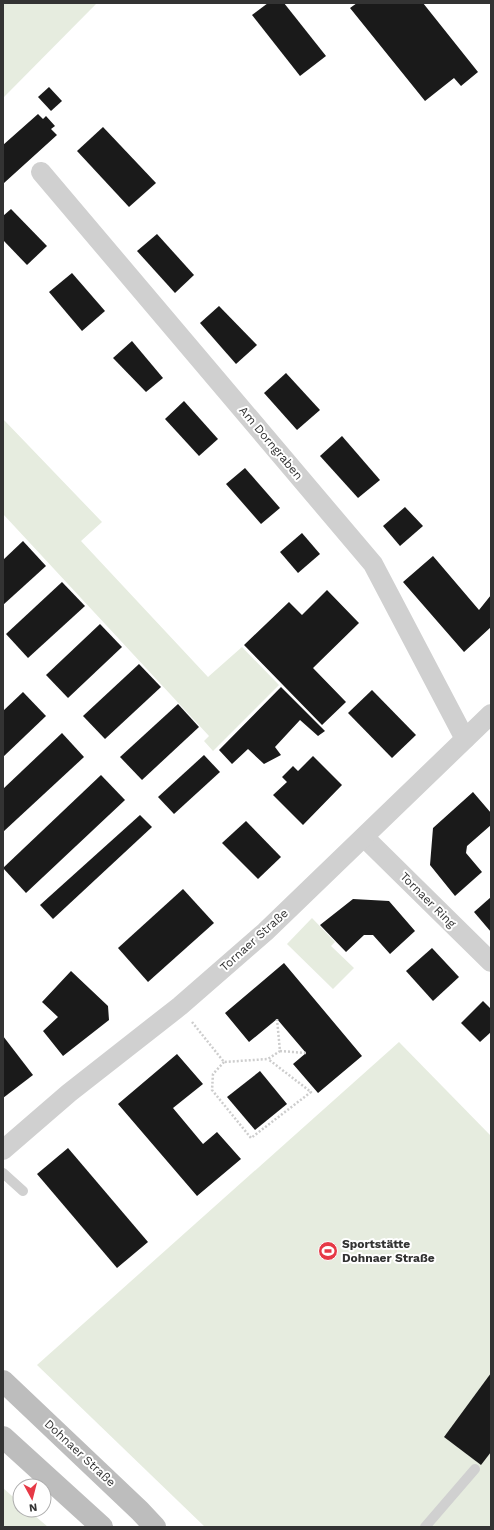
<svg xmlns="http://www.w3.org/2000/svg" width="494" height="1530" font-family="'Work Sans',sans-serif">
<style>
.green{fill:#e6ecdf}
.building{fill:#1a1a1a}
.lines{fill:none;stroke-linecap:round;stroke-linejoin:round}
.path{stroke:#cdcdcd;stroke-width:2.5;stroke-dasharray:2 2;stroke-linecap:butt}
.lane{stroke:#d0d0d0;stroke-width:10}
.street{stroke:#d0d0d0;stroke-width:20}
.secondary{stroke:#bdbdbd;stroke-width:22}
.labels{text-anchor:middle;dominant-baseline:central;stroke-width:4;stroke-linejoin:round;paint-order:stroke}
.street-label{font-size:12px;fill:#333;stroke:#fff}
.poi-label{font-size:12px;font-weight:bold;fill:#333;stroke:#fff;text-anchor:start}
</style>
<rect width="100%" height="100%" fill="#fff"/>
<!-- green -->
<g class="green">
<path d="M3,3H97L3,98Z"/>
<path d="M3,419L102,522L81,541L208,677L242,647L279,685L213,751L204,741L209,736L3,514Z"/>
<path d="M312,918L335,942L331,946L354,968L333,989L287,944Z"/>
<path d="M399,1042L491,1136V1527H205L37,1365Z"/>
<path d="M3,1488L20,1503V1510H28L48,1527H3Z"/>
</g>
<!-- building -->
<g class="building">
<path d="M268,3H284L326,56L300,76L252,15Z"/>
<path d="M357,3H423L478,72L461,86L454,78L425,101L350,8Z"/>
<path d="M49,87L62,101L51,111L38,97Z"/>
<path d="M38,114L43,119L46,116L55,126L51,129L57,135L4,183L3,145Z"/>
<path d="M103,127L156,183L129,207L77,151Z"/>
<path d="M11,209L47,246L27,265L3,240V216Z"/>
<path d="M157,234L194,275L175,293L137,251Z"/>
<path d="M72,273L105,311L82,331L49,292Z"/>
<path d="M219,306L257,345L236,364L200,323Z"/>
<path d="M132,341L163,378L146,392L113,358Z"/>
<path d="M286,373L320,410L297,430L264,393Z"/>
<path d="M184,401L218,439L199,456L165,419Z"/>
<path d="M342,436L380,480L358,498L320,456Z"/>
<path d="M245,468L280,508L261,524L226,484Z"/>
<path d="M405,507L423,526L400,546L383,526Z"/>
<path d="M302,533L320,554L298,573L280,552Z"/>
<path d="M23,541L46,566L3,605V560Z"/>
<path d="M433,556L479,610L491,595V627L464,652L403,582Z"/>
<path d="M62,582L85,606L28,658L6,634Z"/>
<path d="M327,590L359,623L313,668L346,702L322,725L244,645L289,602L302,615Z"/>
<path d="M100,624L122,647L68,698L46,675Z"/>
<path d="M139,664L161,687L105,739L83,716Z"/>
<path d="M281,687L325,731L318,736L300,720L275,747L281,755L264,764L248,749L232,764L219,750Z"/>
<path d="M372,690L416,735L392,758L348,713Z"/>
<path d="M23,692L46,716L3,757V711Z"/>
<path d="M178,704L199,727L142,780L120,757Z"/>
<path d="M62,733L84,757L3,832V789Z"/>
<path d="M204,755L220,772L174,814L158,797Z"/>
<path d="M313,756L342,785L303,825L273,795L287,782L282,777L293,766L298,771Z"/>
<path d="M101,775L125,800L26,893L3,868Z"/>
<path d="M473,792L491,813V825L467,846L466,853L482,872L455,896L430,865L433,828Z"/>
<path d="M140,815L152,827L53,919L40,905Z"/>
<path d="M246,821L281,857L258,879L222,843Z"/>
<path d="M183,889L214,923L148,982L118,948Z"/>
<path d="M491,897V932L474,912Z"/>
<path d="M353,899L389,901L415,931L390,954L373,935H364L346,952L320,925Z"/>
<path d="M432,948L459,977L433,1001L406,971Z"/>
<path d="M284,963L362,1056L318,1093L293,1064L306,1053L277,1019L249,1042L225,1013Z"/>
<path d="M71,971L108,1006L109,1020L63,1056L43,1031L58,1017L42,1002Z"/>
<path d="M483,1001L491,1009V1032L480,1042L461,1023Z"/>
<path d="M3,1036L33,1075L3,1098Z"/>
<path d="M177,1054L203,1084L173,1108L203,1144L217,1132L241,1159L197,1196L118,1104Z"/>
<path d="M260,1071L287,1104L255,1130L227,1097Z"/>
<path d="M68,1148L148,1242L117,1268L37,1174Z"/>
<path d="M491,1373V1452L481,1465L444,1437Z"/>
</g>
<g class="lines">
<!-- path -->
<g class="path">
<path d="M192,1022L224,1062L268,1059L280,1051L277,1019"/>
<path d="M280,1051L306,1053"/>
<path d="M224,1062L213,1074L212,1090L251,1138L311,1092L268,1059"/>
</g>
<!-- lane -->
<g class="lane">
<path d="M3,1173L23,1191"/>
<path d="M425,1527L475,1469"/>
</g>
<!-- street -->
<g class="street">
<path d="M41,172L373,564L465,739"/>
<path d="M364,837L491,962"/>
<path d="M3,1150L69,1093L180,1006L265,932L491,714"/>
</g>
<!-- secondary -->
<g class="secondary">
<path d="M3,1381L140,1511L155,1527"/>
<path d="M3,1437L102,1527"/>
</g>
</g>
<!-- icons -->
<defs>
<g id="stadium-disc" transform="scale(1)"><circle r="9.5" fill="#e63946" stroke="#fff"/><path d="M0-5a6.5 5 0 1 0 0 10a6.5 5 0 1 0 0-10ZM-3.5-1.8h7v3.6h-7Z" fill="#fff"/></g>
</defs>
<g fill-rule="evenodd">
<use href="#stadium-disc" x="328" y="1251"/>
</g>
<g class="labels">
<!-- street labels -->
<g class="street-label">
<text transform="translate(271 443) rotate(50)">Am Dorngraben</text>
<text transform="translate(428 900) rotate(45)">Tornaer Ring</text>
<text transform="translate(254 940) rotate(-42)">Tornaer Straße</text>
<text transform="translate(80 1453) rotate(43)">Dohnaer Straße</text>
</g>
<!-- poi labels -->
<g class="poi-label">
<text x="342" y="1244">Sportstätte<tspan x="342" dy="14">Dohnaer Straße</tspan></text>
</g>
</g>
<!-- border -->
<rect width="494" height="1530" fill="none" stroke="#333333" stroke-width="8"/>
<!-- north arrow -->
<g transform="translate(32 1498) rotate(173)"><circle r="19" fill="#ffffff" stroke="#adadad"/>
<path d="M0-3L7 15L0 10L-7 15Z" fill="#e63946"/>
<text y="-6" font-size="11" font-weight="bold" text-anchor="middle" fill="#333333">N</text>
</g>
</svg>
